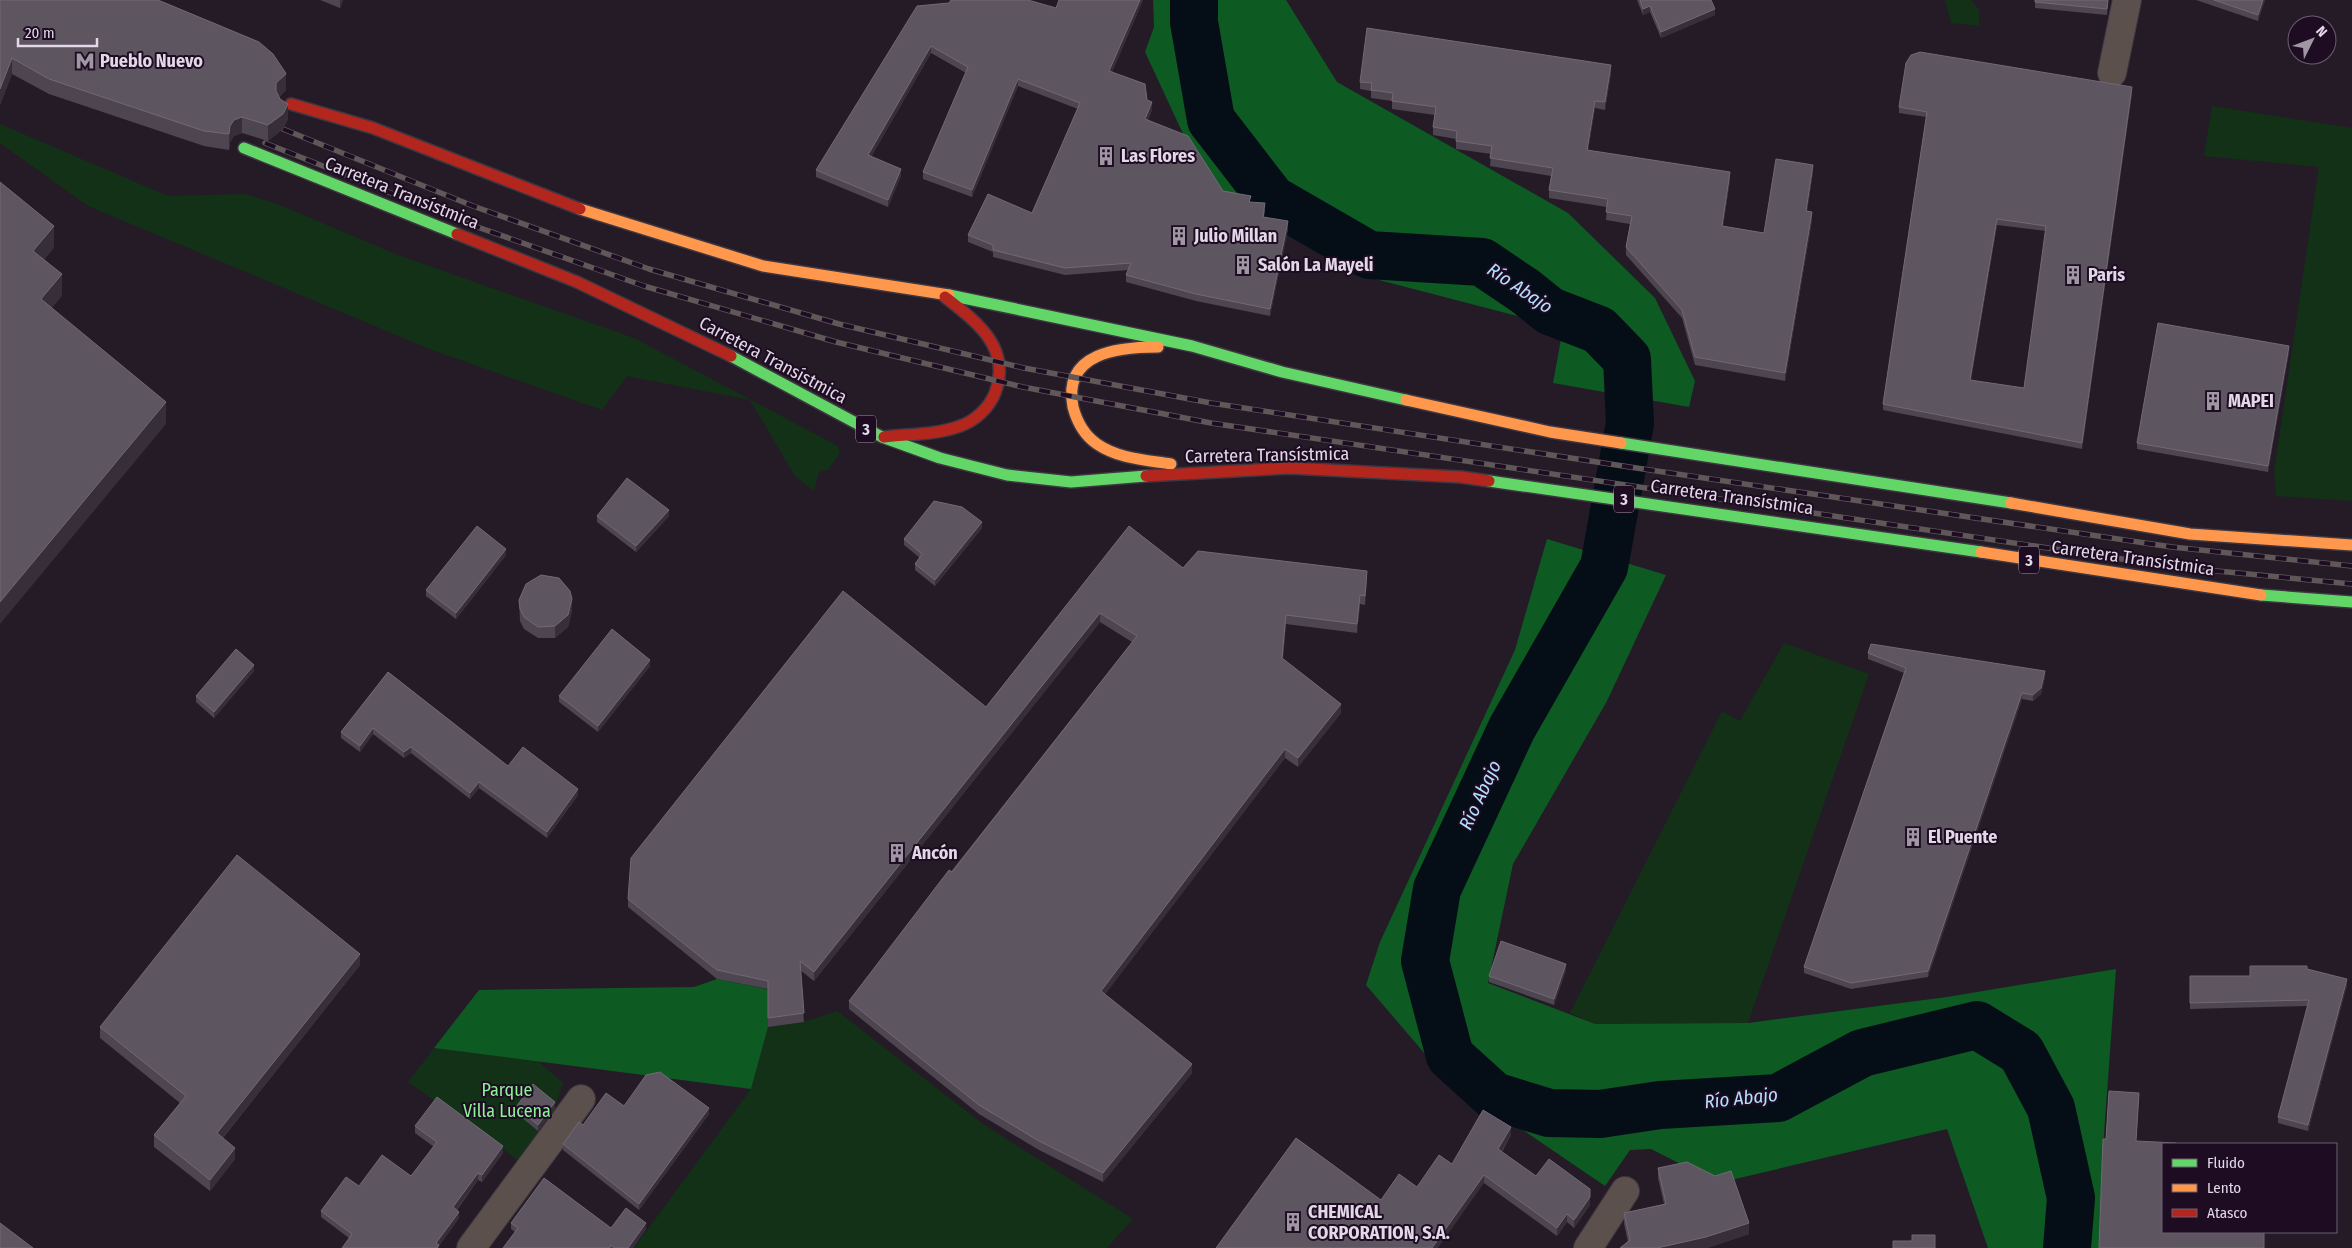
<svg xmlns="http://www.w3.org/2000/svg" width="2352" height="1248" font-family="'Fira Sans Condensed',sans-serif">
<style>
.green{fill:#133117}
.forest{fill:#0e5a23}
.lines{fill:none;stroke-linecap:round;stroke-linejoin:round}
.river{stroke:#050e16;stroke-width:48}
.street-casing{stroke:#3e3641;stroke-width:30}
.fast-casing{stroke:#3e3641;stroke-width:14}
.slow-casing{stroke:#3e3641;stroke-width:14}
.jam-casing{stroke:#3e3641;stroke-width:14}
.street{stroke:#5b504c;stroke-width:28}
.fast{stroke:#63d668;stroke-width:11}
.slow{stroke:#ff974d;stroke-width:11}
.jam{stroke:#b3261e;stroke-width:11}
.rail-casing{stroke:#605759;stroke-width:5.5}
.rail{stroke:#1d0c22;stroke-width:4;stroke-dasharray:11;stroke-linecap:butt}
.wall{fill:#4d454f;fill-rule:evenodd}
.shaded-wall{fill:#362e38}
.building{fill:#5d5560;stroke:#726975;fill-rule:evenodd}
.labels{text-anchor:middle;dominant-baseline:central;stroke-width:4;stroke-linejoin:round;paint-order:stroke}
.shield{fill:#1d0c22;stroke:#a89bac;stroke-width:1}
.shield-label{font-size:16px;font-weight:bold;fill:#e3d8e7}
.poi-label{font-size:18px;font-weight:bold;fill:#e3d8e7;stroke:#1d0c22;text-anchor:start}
.street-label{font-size:18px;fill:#e3d8e7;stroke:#1d0c22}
.park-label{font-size:18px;fill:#8cf397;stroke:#1d0c22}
.water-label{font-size:19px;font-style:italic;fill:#b3e1ff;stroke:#1d0c22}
</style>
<rect width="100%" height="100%" fill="#241b27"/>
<!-- green -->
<g class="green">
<path d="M1945,0H1971L1979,10V26L1951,23Z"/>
<path d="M2212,106L2352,128V501L2276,496L2274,472L2319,167L2204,156Z"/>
<path d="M0,124L168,196L245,194L275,203L398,255L634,338L838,446L840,453L828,470L819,472L814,491L795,476L750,400L627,376L602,410L432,350L88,206L0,143Z"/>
<path d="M1784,643L1869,674L1748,1023L1595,1024L1570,1013L1722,711L1740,721Z"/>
<path d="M837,1011L983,1124L1133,1219L1107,1248H634L751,1089L768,1027L804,1022Z"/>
<path d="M434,1048L538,1061L563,1083L555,1108L518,1160L408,1082Z"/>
</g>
<!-- forest -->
<g class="forest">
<path d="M1153,0H1286L1337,82L1568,213L1655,298L1695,381L1689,407L1553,383L1563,328L1352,273L1223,198L1185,138L1145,52L1154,27Z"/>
<path d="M1547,539L1666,575L1607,701L1513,864L1488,983L1595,1024L1748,1023L1947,997L2116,969L2103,1148L2099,1248H1988L1947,1129L1718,1183L1651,1149L1630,1150L1605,1186L1444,1076L1366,985L1380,942L1515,650Z"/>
<path d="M717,979L771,990L768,993V1027L751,1089L434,1048L479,990L694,987Z"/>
</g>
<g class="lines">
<!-- river -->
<path class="river" d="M1194,0V22L1211,120L1272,199L1369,255L1482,262L1525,291L1550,311L1599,330L1627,359L1630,423L1604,567L1512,728L1437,889L1425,961L1450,1056L1494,1096L1549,1113L1600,1114L1660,1105L1778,1098L1862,1053L1977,1025L2021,1052L2051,1108L2071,1198L2067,1248"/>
<!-- street casing -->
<g class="street-casing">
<g id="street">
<path d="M2112,73L2127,0"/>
<path d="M471,1248L581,1099"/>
<path d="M1588,1248L1625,1191"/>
</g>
</g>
<!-- fast casing -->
<g class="fast-casing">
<g id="fast">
<path d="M244,148L457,234"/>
<path d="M949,295L1192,346L1282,372L1406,400"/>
<path d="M731,356L882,437L940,458L1007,475L1071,482L1146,476"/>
<path d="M1621,443L2011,503"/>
<path d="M1489,481L1981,552"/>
<path d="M2261,595L2352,602"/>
</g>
</g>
<!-- slow casing -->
<g class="slow-casing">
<g id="slow">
<path d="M580,209L763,266L949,295"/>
<path d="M1158,347C1120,347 1062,352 1073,407C1077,422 1084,435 1097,444C1119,459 1146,460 1171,464"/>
<path d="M1406,400L1550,432L1621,443"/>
<path d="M2011,503L2190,534L2352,545"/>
<path d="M1981,552L2261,595"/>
</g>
</g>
<!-- jam casing -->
<g class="jam-casing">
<g id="jam">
<path d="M291,104L373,128L580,209"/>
<path d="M457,234L577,282L731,356"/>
<path d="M884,437C909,434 936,435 960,426C975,421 989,408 995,393C1012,348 977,322 945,297"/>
<path d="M1146,476L1290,468L1461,477L1489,481"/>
</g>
</g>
<!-- street -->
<use href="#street" class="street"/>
<!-- fast -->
<use href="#fast" class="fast"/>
<!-- slow -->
<use href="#slow" class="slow"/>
<!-- jam -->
<use href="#jam" class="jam"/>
<!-- rail casing -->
<g class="rail-casing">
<g id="rail">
<path d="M283,129L473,206L649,269L839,324L1024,368L1211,403L1623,466L2172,547L2352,566"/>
<path d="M265,143L469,224L644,286L836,342L1023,387L1211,423L2175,567L2352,584"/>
</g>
</g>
<!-- rail -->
<use href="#rail" class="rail"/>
</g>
<!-- wall -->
<g class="wall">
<path d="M0,0L286,90L279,97L288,119L283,129L268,141L242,133L234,136L230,142L229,150L204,146L49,94L12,74L0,105Z"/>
<path d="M320,0H343L340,8Z"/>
<path d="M1143,0L1112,72L1147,100L1152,110L1148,120L1223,191L1251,202L1265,210L1264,217L1288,229L1270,316L1196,301L1126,282V275L1129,270L1065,275L993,257V252L968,242V235L1032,213L1078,109L1018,86L972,197L923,179V172L966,73L931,53L871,157L901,176L888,207L816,177V170L949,3L1056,8Z"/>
<path d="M1637,0H1711L1715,15L1661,38L1650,12L1643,15Z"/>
<path d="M2035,0H2108L2107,15L2035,8Z"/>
<path d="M2196,0H2265L2258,21Z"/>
<path d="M1611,73L1605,110L1595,108L1588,150L1730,180L1723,226L1764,233L1813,172L1807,211L1812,220L1785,381L1695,365L1682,318L1626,255V247L1630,224L1606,220L1607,207L1549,198V190L1551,176L1490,166L1491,154L1456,149V139L1433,135V127L1435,115L1392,109V101L1371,98V91L1360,89V82Z"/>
<path d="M2132,93L2082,449L1883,410V404L1926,117L1899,113V107ZM1997,225L2046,231L2024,388L1971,380Z"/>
<path d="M2289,352L2268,472L2137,449V443Z"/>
<path d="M597,516H669L636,552L597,522Z"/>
<path d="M1129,526L1183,568L1367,579L1365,605L1360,604L1357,633L1286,624L1283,659L1341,713L1298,767L1285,758L1105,994L1192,1073L1103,1182L1039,1150L979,1114L849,1009V1001L1132,642L1100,622L814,981L800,970L804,1022L768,1027V989L717,979L628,907V899L986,707Z"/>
<path d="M982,528L935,586L915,570V564L920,558L904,545V539Z"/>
<path d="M506,555L456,619L426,596V590Z"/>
<path d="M519,600L572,611L568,627L555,638H538L524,629L520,621Z"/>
<path d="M1868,653L2045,677L2041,694L2033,701L2022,699L1928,977L1851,989L1804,973V967L1904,673L1868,659Z"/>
<path d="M650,666L598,732L559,702V696Z"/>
<path d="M254,671L214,718L196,702V696Z"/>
<path d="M388,672L508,766L578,795L547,838L479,788L470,799L411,753L404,758L373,734L360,752L341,738V732Z"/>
<path d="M360,965L223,1138L235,1159L210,1191L154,1147V1135L180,1103L100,1038V1027Z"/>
<path d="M2307,969L2347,985L2308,1131L2278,1123V1117L2308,1006L2190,1009V976H2250Z"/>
<path d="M1566,970L1554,1005L1489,982V976Z"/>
<path d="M624,1106L709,1114L639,1210L563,1150V1144L583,1125Z"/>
<path d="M516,1107L555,1108L538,1131L516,1113Z"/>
<path d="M415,1126L503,1153L482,1182L478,1180L457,1210L459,1218L439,1246V1248L349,1238L321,1217V1211L359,1186L411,1176L434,1147L415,1133Z"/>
<path d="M1511,1135L1502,1152L1536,1176L1590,1205L1574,1228L1567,1222L1557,1236L1484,1183L1381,1200L1417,1187L1452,1164Z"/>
<path d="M1658,1168L1749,1234L1707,1248H1620L1628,1242L1624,1224V1213L1664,1204L1658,1178Z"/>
<path d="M511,1223L611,1228L646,1229L633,1248H503L515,1232L511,1229Z"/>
</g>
<!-- shaded-wall -->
<g class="shaded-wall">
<path d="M340,0H343L340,8Z"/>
<path d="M1140,0H1143L1109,79V71Z"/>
<path d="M2263,0H2265L2258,21V15Z"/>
<path d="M1650,6V12L1643,15V9Z"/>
<path d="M1715,9V15L1661,38V32Z"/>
<path d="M931,46V53L868,162V155Z"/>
<path d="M12,58V74L0,105V89Z"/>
<path d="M1611,65V73L1605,110V102Z"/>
<path d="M286,74V90L276,99V107V83Z"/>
<path d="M1018,79V86L972,197V190Z"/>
<path d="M2132,87V93L2082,449V443Z"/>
<path d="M1595,101V108L1587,158V150Z"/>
<path d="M1152,102V110L1145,126V119Z"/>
<path d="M288,104V119L283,129L268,141V125Z"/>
<path d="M242,117V133L234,136L230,142L229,150V134L230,126L234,120Z"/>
<path d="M1813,165V172L1806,219V211Z"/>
<path d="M901,169V176L888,207V200Z"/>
<path d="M1730,172V180L1722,234V226Z"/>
<path d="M1812,212V220L1785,381V373Z"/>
<path d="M1997,219V225L1970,386V380Z"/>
<path d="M1288,221V229L1270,316V309Z"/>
<path d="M54,226V248L33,273V251Z"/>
<path d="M62,274V296L41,321V299Z"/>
<path d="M2289,346V352L2268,472V466Z"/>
<path d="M166,402V424L0,624V602Z"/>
<path d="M669,510V516L636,552V546Z"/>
<path d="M982,522V528L935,586V580Z"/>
<path d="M506,549V555L456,619V613Z"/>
<path d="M1367,571V579L1365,605V596Z"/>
<path d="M1360,595V604L1357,633V624Z"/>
<path d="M572,599V611L568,627L555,638V626Z"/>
<path d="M1100,613V622L814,981V972Z"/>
<path d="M1286,615V624L1282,667V658Z"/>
<path d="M650,660V666L598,732V726Z"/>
<path d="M254,665V671L214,718V712Z"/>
<path d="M2045,671V677L2041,694L2033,701V695Z"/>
<path d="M2022,693V699L1928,977V971Z"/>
<path d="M1341,704V713L1298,767V758Z"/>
<path d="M373,728V734L360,752V746Z"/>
<path d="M411,747V753L404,758V752Z"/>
<path d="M1285,749V758L1101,1000V991Z"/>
<path d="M479,782V788L470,799V793Z"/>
<path d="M578,789V795L547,838V832Z"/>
<path d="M360,954V965L217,1145V1133Z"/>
<path d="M1566,964V970L1554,1005V999Z"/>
<path d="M2347,979V985L2308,1131V1125Z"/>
<path d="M1192,1064V1073L1103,1182V1173Z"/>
<path d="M555,1102V1108L538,1131V1125Z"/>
<path d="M709,1108V1114L639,1210V1204Z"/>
<path d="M1511,1127V1135L1498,1157V1149Z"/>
<path d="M503,1146V1153L482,1182V1175Z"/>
<path d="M235,1148V1159L210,1191V1180Z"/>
<path d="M478,1173V1180L453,1214V1207Z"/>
<path d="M1484,1175V1183L1438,1248H1432Z"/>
<path d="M1590,1197V1205L1574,1228V1220Z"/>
<path d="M459,1212V1218L439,1246V1248H436V1243Z"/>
<path d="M1567,1214V1222L1557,1236V1228Z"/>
<path d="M646,1223V1229L633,1248H628Z"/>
<path d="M1749,1223V1234L1707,1248H1657Z"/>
</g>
<!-- building -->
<g class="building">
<path d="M0,0H158L259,42L273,54L285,72L286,74L276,83V91L280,99L288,104L283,114L268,125L242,117L234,120L230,126L229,134L204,131L49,79L12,58L0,89Z"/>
<path d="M951,0H1028L1056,8L1059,0H1140L1109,71L1145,84L1147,100L1152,102L1145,119L1188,136L1223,191L1251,196L1249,202L1265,203L1263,217L1288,221L1270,309L1196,294L1126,275L1131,263L1065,268L993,250V245L968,235L988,194L1032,213L1080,103L1018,79L972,190L923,172L968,67L931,46L868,155L901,169L888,200L816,170L917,6L949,3Z"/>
<path d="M1640,0H1711L1715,9L1661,32L1650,6L1643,9Z"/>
<path d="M2035,0H2108L2107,9L2035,2Z"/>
<path d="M2214,0H2263L2258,15Z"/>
<path d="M1367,28L1611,65L1605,102L1595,101L1587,150L1730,172L1722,226L1764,233L1776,159L1813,165L1806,211L1812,212L1785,373L1695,357L1682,310L1626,247L1632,216L1606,212L1608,199L1549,190L1553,168L1490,158L1492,146L1456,141L1457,131L1433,127L1436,107L1392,101L1393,93L1371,90L1372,83L1360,82Z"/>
<path d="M1920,52L2132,87L2082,443L1883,404L1927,112L1899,107L1906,63L1911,55ZM1997,219L2046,226L2024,388L1970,380Z"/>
<path d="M0,182L54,226L33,251L62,274L41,299L166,402L0,602Z"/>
<path d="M2158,323L2289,346L2268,466L2137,443Z"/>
<path d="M627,478L669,510L636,546L597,516Z"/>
<path d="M934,501L962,507L982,522L935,580L915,564L922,554L904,539Z"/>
<path d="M477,526L506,549L456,613L426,590Z"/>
<path d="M1129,526L1183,568L1198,551L1367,571L1365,596L1360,595L1357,624L1286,615L1282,658L1341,704L1298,758L1285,749L1101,991L1192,1064L1103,1173L1039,1141L979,1105L849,1001L949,870L952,872L1137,636L1100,613L814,972L800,961L804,1013L768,1018V981L717,970L628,899L631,858L843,591L986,707Z"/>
<path d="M541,575L559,578L570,591L572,599L568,615L555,626L538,627L524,617L520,609L519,600L526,584Z"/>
<path d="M612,629L650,660L598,726L559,696Z"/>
<path d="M1871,644L2045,671L2041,688L2033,695L2022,693L1928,971L1851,983L1804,967L1906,668L1868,653Z"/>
<path d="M236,649L254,665L214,712L196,696Z"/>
<path d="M388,672L508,766L523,747L578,789L547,832L479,782L470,793L411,747L404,752L373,728L360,746L341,732Z"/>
<path d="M237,855L360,954L217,1133L235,1148L210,1180L154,1135L186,1096L100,1027Z"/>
<path d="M1501,941L1566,964L1554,999L1489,976Z"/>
<path d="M2250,966H2307V969L2347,979L2308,1125L2278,1117L2309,1000L2190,1003V976H2250Z"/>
<path d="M660,1072L709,1108L639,1204L563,1144L579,1122L583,1125L606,1093L624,1106L646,1075Z"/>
<path d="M533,1084L555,1102L538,1125L516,1107Z"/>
<path d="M2109,1091L2139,1093L2136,1141L2176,1143V1144H2163V1232H2264V1248H2099L2103,1139H2106Z"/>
<path d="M437,1097L503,1146L482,1175L478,1173L453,1207L459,1212L436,1243L439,1245L437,1248H342L352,1234L321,1211L346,1177L359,1186L382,1155L411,1176L437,1142L415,1126Z"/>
<path d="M1483,1110L1511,1127L1498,1149L1536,1176L1549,1159L1590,1189V1197L1574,1220L1567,1214L1557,1228L1484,1175L1432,1248H1216L1296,1138L1381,1200L1399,1174L1417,1187L1439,1155L1452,1164Z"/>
<path d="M1687,1162L1715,1176L1731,1171L1749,1223L1706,1237L1657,1248H1620L1630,1240L1624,1213L1666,1204L1658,1168Z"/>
<path d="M544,1178L611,1228L626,1208L646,1223L628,1248H615L611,1245L609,1248H503L518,1228L511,1223Z"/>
<path d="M0,1223L33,1248H0Z"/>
<path d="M1912,1235H1935V1248H1893V1241H1912Z"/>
</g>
<!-- icons -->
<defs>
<g id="metro-bare" transform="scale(1.5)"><path d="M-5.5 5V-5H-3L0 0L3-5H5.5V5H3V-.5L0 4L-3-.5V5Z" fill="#a096a4" stroke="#1d0c22" stroke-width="2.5" paint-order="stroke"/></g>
<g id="building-bare" transform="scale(1.5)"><path d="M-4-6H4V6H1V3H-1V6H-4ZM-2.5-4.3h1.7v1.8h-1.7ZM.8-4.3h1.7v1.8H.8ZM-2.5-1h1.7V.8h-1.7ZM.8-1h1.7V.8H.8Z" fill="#a096a4" stroke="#1d0c22" stroke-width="2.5" paint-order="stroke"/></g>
</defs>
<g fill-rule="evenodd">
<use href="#metro-bare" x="85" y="61"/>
<use href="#building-bare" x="1106" y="156"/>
<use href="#building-bare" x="1179" y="236"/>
<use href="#building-bare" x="1243" y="265"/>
<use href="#building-bare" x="2073" y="275"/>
<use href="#building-bare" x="2213" y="401"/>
<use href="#building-bare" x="1913" y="837"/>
<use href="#building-bare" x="897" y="853"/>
<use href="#building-bare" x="1293" y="1222"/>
</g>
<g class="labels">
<!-- shield labels -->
<g class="shield">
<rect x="856" y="415.5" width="20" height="27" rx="4"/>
<rect x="1614" y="485.5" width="20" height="27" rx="4"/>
<rect x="2019" y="546.5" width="20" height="27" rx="4"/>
</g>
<g class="shield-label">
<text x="866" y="429">3</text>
<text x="1624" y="499">3</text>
<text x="2029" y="560">3</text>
</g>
<!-- poi labels -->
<g class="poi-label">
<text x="100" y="61">Pueblo Nuevo</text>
<text x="1121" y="156">Las Flores</text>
<text x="1194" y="236">Julio Millan</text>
<text x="1258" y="265">Salón La Mayeli</text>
<text x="2088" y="275">Paris</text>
<text x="2228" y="401">MAPEI</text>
<text x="1928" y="837">El Puente</text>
<text x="912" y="853">Ancón</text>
<text x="1308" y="1212">CHEMICAL<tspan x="1308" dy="21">CORPORATION, S.A.</tspan></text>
</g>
<!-- street labels -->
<g class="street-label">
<text transform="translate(402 193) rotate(22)">Carretera Transístmica</text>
<text transform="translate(773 360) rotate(28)">Carretera Transístmica</text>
<text transform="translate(1267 455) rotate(-1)">Carretera Transístmica</text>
<text transform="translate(1732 497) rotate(8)">Carretera Transístmica</text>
<text transform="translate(2133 558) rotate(8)">Carretera Transístmica</text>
</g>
<!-- park labels -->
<g class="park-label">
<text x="507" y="1090">Parque<tspan x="507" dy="21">Villa Lucena</tspan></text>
</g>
<!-- water labels -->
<g class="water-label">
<text transform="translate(1520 288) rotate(34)">Río Abajo</text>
<text transform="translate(1480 795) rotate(-65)">Río Abajo</text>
<text transform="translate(1741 1098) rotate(-6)">Río Abajo</text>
</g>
</g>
<!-- legend -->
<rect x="2162" y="1143" width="175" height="90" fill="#1d0c22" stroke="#6c5e71"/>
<rect x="2172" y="1159" width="25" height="8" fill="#63d668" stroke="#6c5e71"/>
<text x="2207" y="1168" font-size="15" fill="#e3d8e7">Fluido</text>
<rect x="2172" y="1184" width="25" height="8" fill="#ff974d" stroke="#6c5e71"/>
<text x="2207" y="1193" font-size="15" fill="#e3d8e7">Lento</text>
<rect x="2172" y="1209" width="25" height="8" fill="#b3261e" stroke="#6c5e71"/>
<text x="2207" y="1218" font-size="15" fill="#e3d8e7">Atasco</text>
<!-- north arrow -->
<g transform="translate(2312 40) rotate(48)"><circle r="24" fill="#1d0c22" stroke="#6c5e71"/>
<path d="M0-4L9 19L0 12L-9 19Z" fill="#a096a4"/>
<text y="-8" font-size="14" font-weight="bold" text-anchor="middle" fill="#e3d8e7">N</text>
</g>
<!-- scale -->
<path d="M18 38v8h79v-8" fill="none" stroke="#e3d8e7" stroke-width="2.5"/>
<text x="25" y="38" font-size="15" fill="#e3d8e7" stroke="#1d0c22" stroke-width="4" paint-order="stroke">20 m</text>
</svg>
